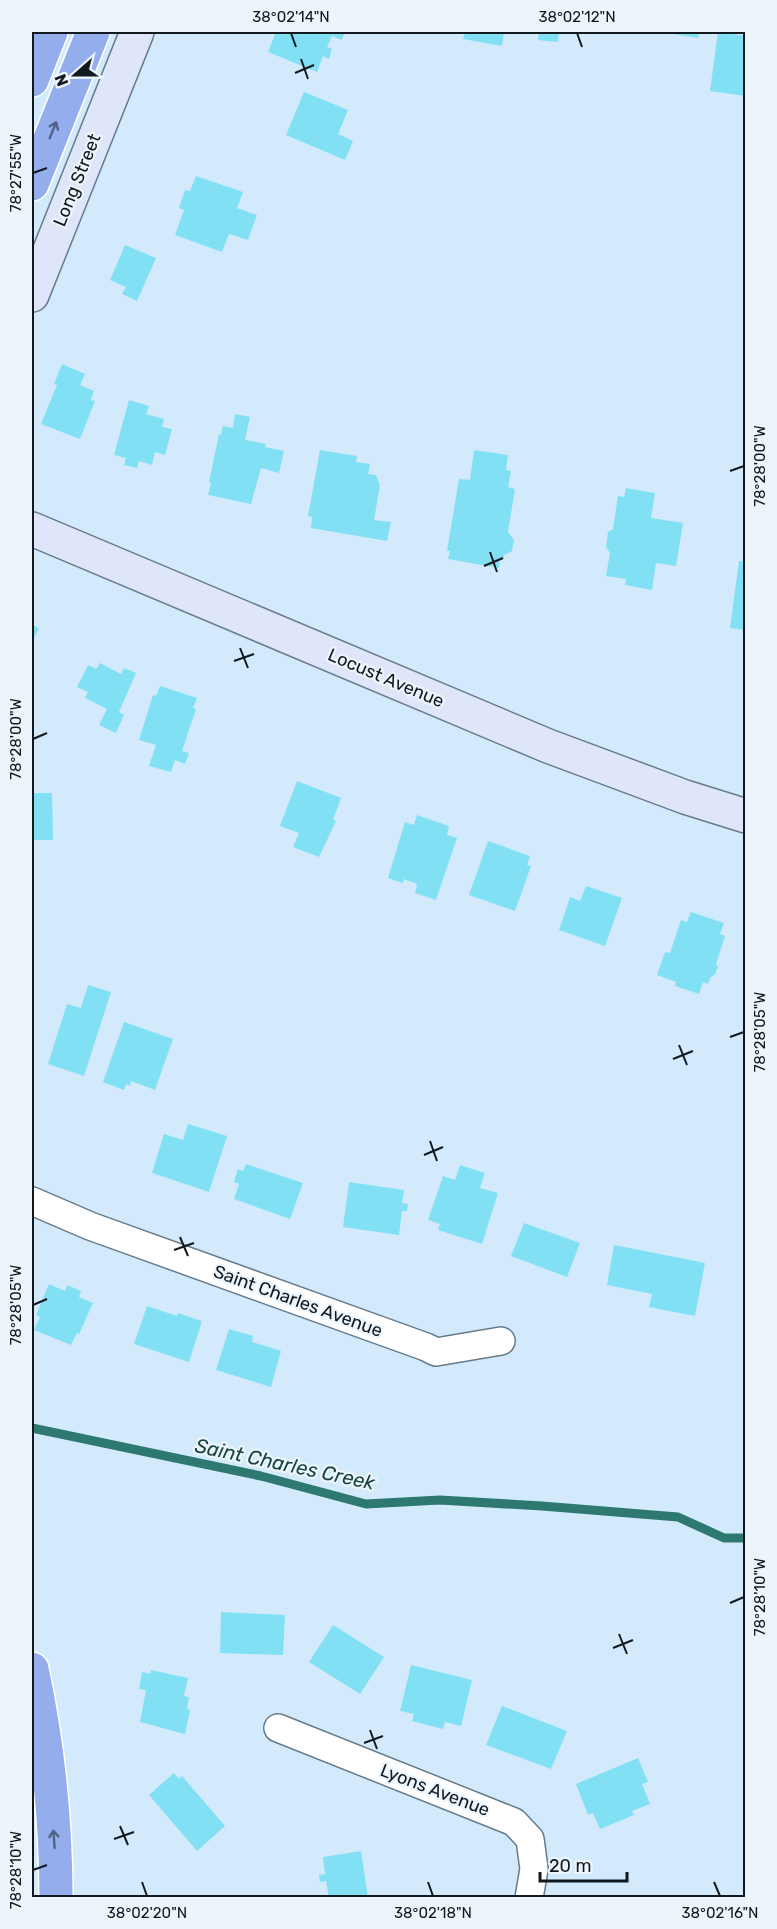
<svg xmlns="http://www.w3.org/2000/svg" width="777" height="1929" font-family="Rubik,sans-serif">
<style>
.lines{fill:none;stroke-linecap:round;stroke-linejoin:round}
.stream{stroke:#2e7872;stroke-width:9}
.building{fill:#82e0f5}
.street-casing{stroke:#677c8b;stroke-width:30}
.secondary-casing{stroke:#677c8b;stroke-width:36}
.highway-casing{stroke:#fff;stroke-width:36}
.street{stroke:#fff;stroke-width:27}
.secondary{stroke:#dfe6f9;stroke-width:33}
.highway{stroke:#94adec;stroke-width:33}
.oneway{stroke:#526386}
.ticks{fill:none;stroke:#11191f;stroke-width:2}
.labels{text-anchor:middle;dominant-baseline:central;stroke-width:4.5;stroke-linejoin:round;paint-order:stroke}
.street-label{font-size:18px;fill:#11191f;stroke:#ecf5fc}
.water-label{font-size:20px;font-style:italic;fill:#184440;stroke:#ecf5fc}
.neatline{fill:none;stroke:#11191f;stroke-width:2}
.ticks-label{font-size:15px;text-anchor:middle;fill:#11191f}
</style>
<rect width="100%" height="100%" fill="#d3eafc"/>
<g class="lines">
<!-- stream -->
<path class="stream" d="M32,1428L261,1476L366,1504L440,1500L542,1506L678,1517L724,1538H746"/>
</g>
<!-- building -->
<g class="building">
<path d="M276,32H338L344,34L342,40L332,36L327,47L332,49L329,59L323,56L317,72L268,52Z"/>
<path d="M465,32H504L502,46L463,39Z"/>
<path d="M539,32H559L558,42L538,40Z"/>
<path d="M661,32H699L698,38Z"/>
<path d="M718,32L746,36V96L710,91Z"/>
<path d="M304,92L348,110L338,134L353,141L345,160L286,135Z"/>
<path d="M196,176L243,192L237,208L257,215L248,240L229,234L222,252L175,235L184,210L179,208L185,190L190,191Z"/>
<path d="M125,245L156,258L137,301L122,294L126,287L110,280Z"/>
<path d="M62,364L85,374L80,385L94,391L91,400L95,401L80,439L41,424L57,385L54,384Z"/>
<path d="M129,400L149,406L146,414L164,419L162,427L172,429L165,455L155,452L152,465L139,461L137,468L124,465L126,458L114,455Z"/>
<path d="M235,414L250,417L245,440L266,444L265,447L284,451L279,473L261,468L251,504L208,495L211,483L209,482L219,434L221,435L223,426L233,428Z"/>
<path d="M320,450L357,456L356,462L370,464L368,474L376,475L380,485L374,520L391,522L387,541L311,528L312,517L308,516Z"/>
<path d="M474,450L508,455L506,470L511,471L508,487L515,489L508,532L514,540L512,551L504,555L503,560L500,559L499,568L448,559L450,551H447L459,479L470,480Z"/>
<path d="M626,488L655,493L651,518L683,523L676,566L656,563L652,590L625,585L626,579L606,576L610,553L606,547L608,532L613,529L618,496L624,497Z"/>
<path d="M739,561L746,562V630L730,628Z"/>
<path d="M32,625L39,628L32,642Z"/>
<path d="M100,663L121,674L124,668L136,673L119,712L124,715L116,733L99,725L107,709L85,698L88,692L77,687L88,665L96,669Z"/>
<path d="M160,686L197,698L193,708L196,709L182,751L189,753L185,764L175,760L171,772L149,766L156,745L139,740L153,695L156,696Z"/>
<path d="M297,781L341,798L333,820L336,821L319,857L293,847L299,833L280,826Z"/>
<path d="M32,793H52L53,840H32Z"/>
<path d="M417,815L449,826L447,835L457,838L436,900L415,893L417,884L404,879L403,883L388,878L405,822L414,825Z"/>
<path d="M488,841L530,856L527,865L531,866L515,911L469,895Z"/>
<path d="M586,886L622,898L605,946L559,930L570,897L580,901Z"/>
<path d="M691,912L724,923L720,934L725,936L716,964L718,967L715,974L710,978L708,984L703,982L699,994L675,986L676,982L657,975L665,952L670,953L681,920L687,922Z"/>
<path d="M88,985L111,992L84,1076L48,1064L67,1004L81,1008Z"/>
<path d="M124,1022L173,1039L155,1090L131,1081L130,1086L126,1084L124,1090L103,1082Z"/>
<path d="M188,1124L227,1136L209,1192L152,1173L164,1134L183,1140Z"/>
<path d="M246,1164L303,1183L290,1219L234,1199L239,1184L234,1182L238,1169L243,1171Z"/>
<path d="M460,1165L485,1173L480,1188L498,1193L482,1244L438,1230L440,1224L428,1220L443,1176L455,1180Z"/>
<path d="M349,1182L404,1190L402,1203L408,1204L407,1211H402L399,1235L343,1227Z"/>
<path d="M524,1223L580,1243L567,1277L511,1256Z"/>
<path d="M614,1245L705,1263L695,1316L649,1307L652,1294L607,1285Z"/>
<path d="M49,1284L65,1291L67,1285L81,1291L79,1297L93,1303L79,1334L77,1333L71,1345L34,1330L40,1317L36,1315Z"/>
<path d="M147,1306L177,1316L178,1313L202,1321L189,1362L134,1344Z"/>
<path d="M229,1329L253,1336L252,1342L281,1351L271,1387L216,1370Z"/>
<path d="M221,1612L285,1615L283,1655L220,1653Z"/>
<path d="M333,1625L384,1657L360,1694L309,1662Z"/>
<path d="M411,1665L472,1680L461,1726L445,1722L443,1729L412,1721L414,1714L400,1711Z"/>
<path d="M151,1670L188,1678L184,1696L189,1697L187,1709L190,1710L185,1734L140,1722L146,1690L139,1689L142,1672L150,1674Z"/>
<path d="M502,1706L567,1731L551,1769L486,1745Z"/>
<path d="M638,1758L648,1782L642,1784L650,1804L632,1811L634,1815L600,1829L593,1813L588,1815L576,1784Z"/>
<path d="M174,1773L179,1779L182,1776L225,1826L197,1851L149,1795Z"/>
<path d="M361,1851L368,1898H329L326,1881L320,1882L319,1875L325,1874L323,1857Z"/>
</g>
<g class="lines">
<!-- street casing -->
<g class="street-casing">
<g id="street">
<path d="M32,1201L90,1226L426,1347L436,1352L501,1341"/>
<path d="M278,1728L514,1822L530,1839L534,1869L529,1898"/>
</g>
</g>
<!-- secondary casing -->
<g class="secondary-casing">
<g id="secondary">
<path d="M32,295L137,32"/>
<path d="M32,529L548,746L685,797L746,816"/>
</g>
</g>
<!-- highway casing -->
<g class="highway-casing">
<g id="highway">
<path d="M32,80L51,32"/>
<path d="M32,184L93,32"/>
<path d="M32,1669C48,1744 56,1821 56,1898"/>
</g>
</g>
<!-- street -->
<use href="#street" class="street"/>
<!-- secondary -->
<use href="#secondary" class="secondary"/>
<!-- highway -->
<use href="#highway" class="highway"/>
</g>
<!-- one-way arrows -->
<defs><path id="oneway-shaft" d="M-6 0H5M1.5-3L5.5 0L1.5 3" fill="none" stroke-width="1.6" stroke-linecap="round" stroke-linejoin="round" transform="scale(1.5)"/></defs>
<g class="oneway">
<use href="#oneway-shaft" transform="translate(53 130) rotate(-68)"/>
<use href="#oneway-shaft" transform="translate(54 1839) rotate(-94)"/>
</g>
<!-- ticks -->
<path class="ticks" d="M291,33L296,47M577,33L582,47M301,59L308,79M295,73L314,65M33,173L47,168M730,471L744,466M490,552L497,572M484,566L503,558M240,648L248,668M234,661L254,654M33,739L47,733M730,1037L744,1032M679,1045L687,1065M673,1059L693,1051M430,1141L437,1161M424,1155L443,1147M180,1237L188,1256M174,1250L194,1243M33,1305L47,1299M730,1603L744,1597M619,1634L627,1654M613,1648L633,1640M370,1730L377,1749M364,1743L383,1736M120,1826L128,1845M114,1839L134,1832M33,1870L47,1865M142,1882L147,1896M428,1882L433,1896M714,1882L720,1896"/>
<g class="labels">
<!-- street labels -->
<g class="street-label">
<text transform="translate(77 180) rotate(-68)">Long Street</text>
<text transform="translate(386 678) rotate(23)">Locust Avenue</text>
<text transform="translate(298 1301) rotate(20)">Saint Charles Avenue</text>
<text transform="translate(435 1790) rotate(21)">Lyons Avenue</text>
</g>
<!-- water labels -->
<g class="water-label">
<text transform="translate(285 1464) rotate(12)">Saint Charles Creek</text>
</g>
</g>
<!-- border -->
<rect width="777" height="1929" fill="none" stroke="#ecf5fc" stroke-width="66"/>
<!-- north arrow -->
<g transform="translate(75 75) rotate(249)" stroke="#ecf5fc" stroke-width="4.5" paint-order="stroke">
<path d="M0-4.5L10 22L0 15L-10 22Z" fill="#11191f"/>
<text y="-9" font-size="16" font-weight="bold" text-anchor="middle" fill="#11191f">N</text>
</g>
<!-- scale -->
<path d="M540 1872v9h87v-9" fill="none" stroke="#11191f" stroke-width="3"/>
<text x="549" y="1872" font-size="18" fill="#11191f" stroke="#ecf5fc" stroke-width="4.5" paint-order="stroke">20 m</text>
<rect x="33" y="33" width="711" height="1863" class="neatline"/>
<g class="ticks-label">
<text x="291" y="22">38°02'14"N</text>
<text x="577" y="22">38°02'12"N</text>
<text transform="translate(16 173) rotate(-90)" y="5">78°27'55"W</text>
<text transform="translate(760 466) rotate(-90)" y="5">78°28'00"W</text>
<text transform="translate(16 739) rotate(-90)" y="5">78°28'00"W</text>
<text transform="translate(760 1032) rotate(-90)" y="5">78°28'05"W</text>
<text transform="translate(16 1305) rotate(-90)" y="5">78°28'05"W</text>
<text transform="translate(760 1597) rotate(-90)" y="5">78°28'10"W</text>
<text transform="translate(16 1870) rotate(-90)" y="5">78°28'10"W</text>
<text x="147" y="1918">38°02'20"N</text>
<text x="433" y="1918">38°02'18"N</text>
<text x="720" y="1918">38°02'16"N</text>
</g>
</svg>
